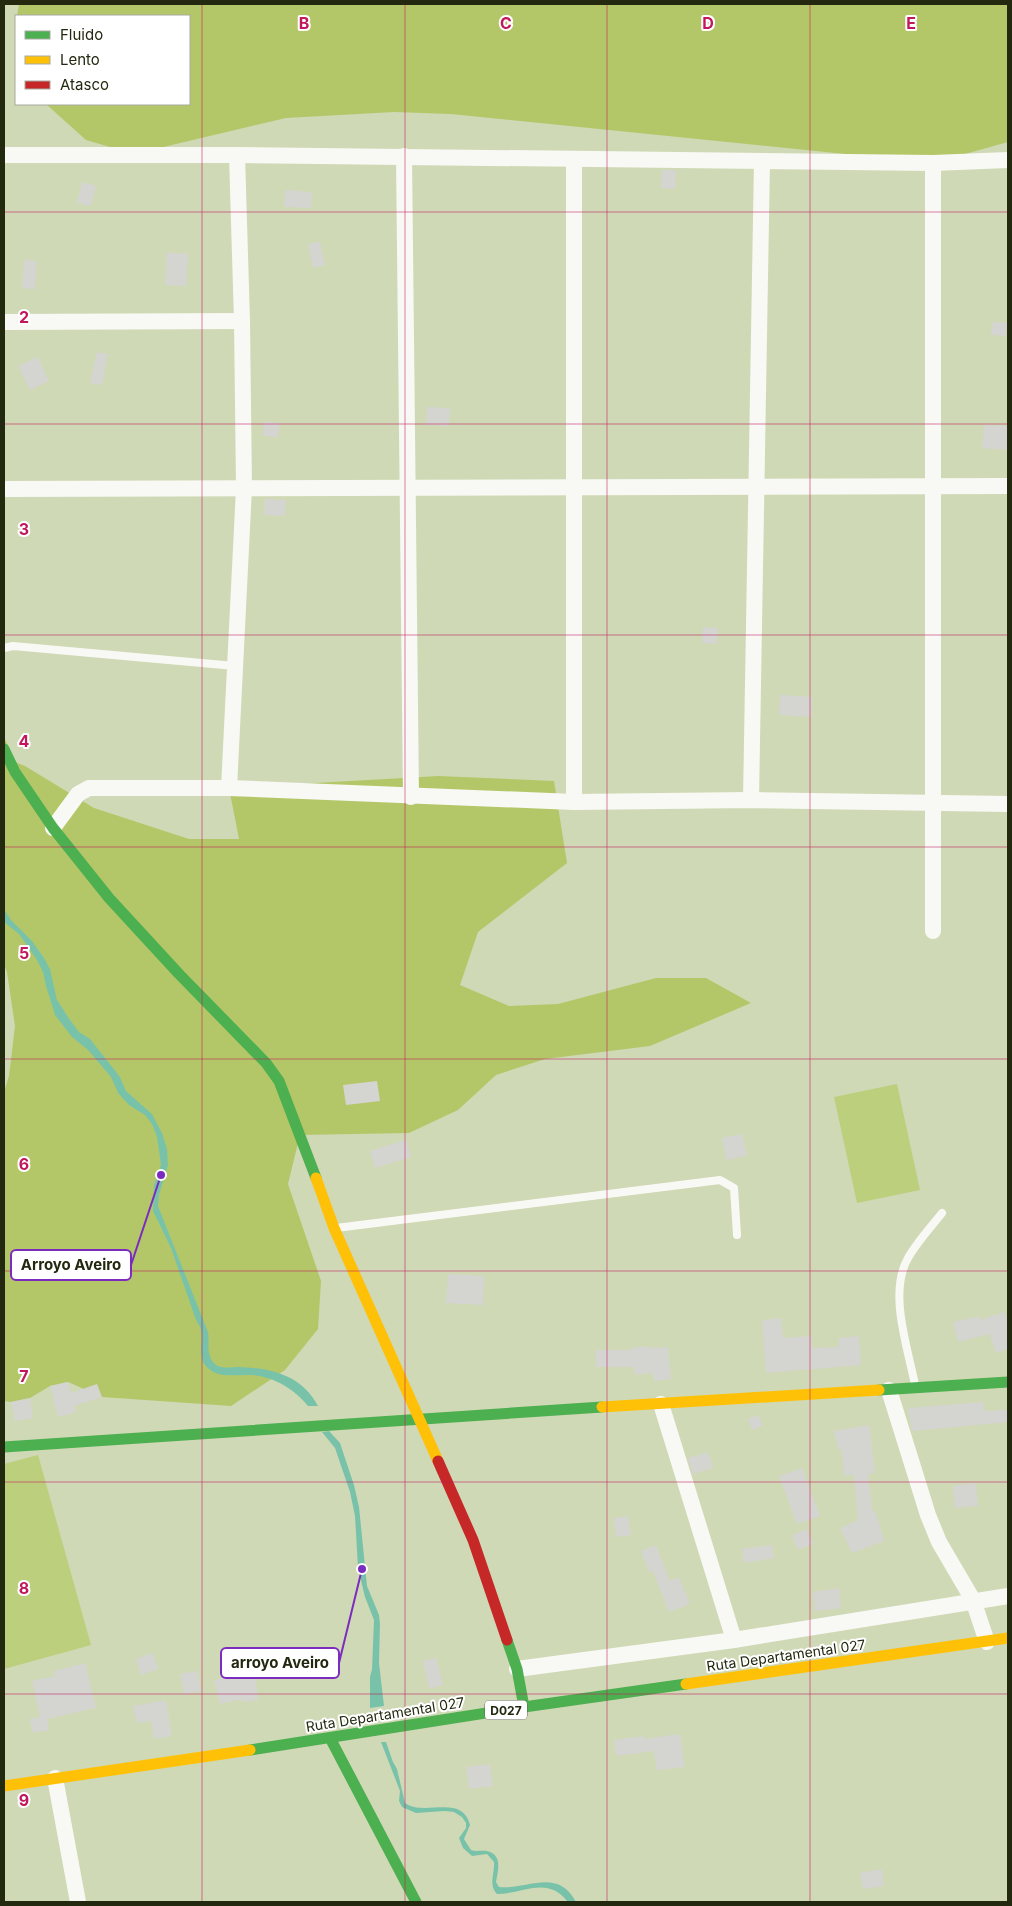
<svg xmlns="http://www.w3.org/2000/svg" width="1012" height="1906" font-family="Inter,sans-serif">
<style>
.green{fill:#bccf7d}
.forest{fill:#b4c768}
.water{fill:#79c2aa}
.building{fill:#d4d4d1}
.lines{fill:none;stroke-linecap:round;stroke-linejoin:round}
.lane{stroke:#f8f9f4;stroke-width:8}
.street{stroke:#f8f9f4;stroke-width:16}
.fast{stroke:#4caf50;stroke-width:11}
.slow{stroke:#ffc107;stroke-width:11}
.jam{stroke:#c62828;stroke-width:11}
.grid{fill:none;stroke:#c2185b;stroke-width:1;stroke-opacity:0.55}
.labels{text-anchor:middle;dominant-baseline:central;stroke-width:4;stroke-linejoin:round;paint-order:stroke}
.shield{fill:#fff;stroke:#656957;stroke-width:1}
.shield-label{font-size:12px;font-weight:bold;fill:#23290f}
.street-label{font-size:14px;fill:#23290f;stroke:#fff}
.grid-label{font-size:16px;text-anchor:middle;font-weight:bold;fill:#c2185b;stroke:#fff;stroke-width:4;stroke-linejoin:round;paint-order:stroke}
.leader{fill:none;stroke:#7b2cbf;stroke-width:2}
.callout-dot{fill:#7b2cbf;stroke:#fff;stroke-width:2}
.callout{fill:#fff;stroke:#7b2cbf;stroke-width:2}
.callout-label{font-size:15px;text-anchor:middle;font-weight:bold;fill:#23290f}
</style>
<rect width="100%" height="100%" fill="#d0d9b5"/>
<!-- green -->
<g class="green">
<path d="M897,1084L920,1190L857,1203L834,1097Z"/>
<path d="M38,1455L91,1645L4,1669V1464Z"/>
</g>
<!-- forest -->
<g class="forest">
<path d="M19,4H1008V142L933,163L451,114L394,112L286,118L134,154L86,140L46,104H189V16H17Z"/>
<path d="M4,737L15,762L25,766L94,808L189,839H239L229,788L438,776L554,781L567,863L478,932L460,985L509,1006L558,1004L656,978H706L751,1003L650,1046L545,1059L496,1075L458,1110L409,1133L300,1135L288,1184L321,1281L318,1329L285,1370L231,1406L102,1397L68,1382L50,1386L30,1398L11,1402L4,1401V1092L9,1076L15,1026L7,972L4,964Z"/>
</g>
<!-- water -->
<g class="water">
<path d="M4,909L11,920L32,941L44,958L50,969L57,1000L70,1020L79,1032L90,1039L113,1068L120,1077L126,1091L152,1114L162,1133L167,1149L168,1165L159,1195L158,1206L208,1332C210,1343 205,1356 216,1365C222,1369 232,1367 239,1367C271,1368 302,1375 318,1406H308C296,1390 273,1376 252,1375C236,1374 217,1380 205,1365C198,1356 203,1341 201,1331C201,1327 198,1324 196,1320L171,1248L153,1211L154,1185L161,1165L157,1137L152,1124L145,1115L129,1105L118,1093L111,1077L88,1050L72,1037L55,1015L46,986L43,972L37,960L19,934L4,922Z"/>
<path d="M329,1431L340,1443L354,1485L359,1507L367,1586L379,1615L380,1624L379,1663L384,1706L370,1708V1677L372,1669L374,1620L365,1597L358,1568L355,1516L350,1492L335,1448L322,1432Z"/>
<path d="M381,1742H386L393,1762L397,1769L405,1803C424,1817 462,1793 470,1825L464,1839L471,1850C476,1852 481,1850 487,1851C503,1855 498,1870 496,1882L499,1887C528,1890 557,1867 576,1902H568C547,1875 524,1894 497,1894C488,1885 495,1873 494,1862L487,1854L472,1856L463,1848L459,1838L466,1828V1823L462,1817L454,1812L445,1811L416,1813L402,1807L399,1801L400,1791Z"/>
</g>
<!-- building -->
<g class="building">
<path d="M662,170H676L675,189L661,188Z"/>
<path d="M82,182L96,186L91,206L77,203Z"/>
<path d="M285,190L312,192L311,208L284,207Z"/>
<path d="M320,242L325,265L313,268L308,244Z"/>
<path d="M167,252L188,254L186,286L165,285Z"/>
<path d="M24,260L37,261L35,289L22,288Z"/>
<path d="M992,322L1007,323L1006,336L991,335Z"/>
<path d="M97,352L108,354L102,385L90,383Z"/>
<path d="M38,357L49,381L30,390L18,366Z"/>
<path d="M427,407L450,408L449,426L426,425Z"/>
<path d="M264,422L279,423L278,437L263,436Z"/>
<path d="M984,425L1008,426L1007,450L982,448Z"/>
<path d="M265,499L286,500L285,516L264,515Z"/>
<path d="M703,627L718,628L717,644L702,643Z"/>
<path d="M780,695L812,697L811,717L779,715Z"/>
<path d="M377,1081L380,1101L346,1105L343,1085Z"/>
<path d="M742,1134L747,1155L727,1160L722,1138Z"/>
<path d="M406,1140L411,1157L375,1168L370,1151Z"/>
<path d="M448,1274L484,1276L483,1305L446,1303Z"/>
<path d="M1004,1312L1008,1323V1349L996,1353L989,1334L958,1342L953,1322L979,1316L980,1320Z"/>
<path d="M781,1318L783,1338L811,1336L812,1348L839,1347V1338L859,1336L861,1365L766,1373L762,1320Z"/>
<path d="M649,1346V1348L668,1347L671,1379L654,1381L653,1373L635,1375L634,1367H596V1350H632L631,1348Z"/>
<path d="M68,1382L71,1393L97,1384L102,1397L74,1406L76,1412L58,1417L50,1386Z"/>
<path d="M30,1398L33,1418L15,1421L11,1402Z"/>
<path d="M983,1402L984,1411L1008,1410V1422L912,1431L908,1408Z"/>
<path d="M758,1415L763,1426L752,1430L748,1419Z"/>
<path d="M869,1425L875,1473L868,1474L872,1511L875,1510L884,1541L852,1553L840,1528L858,1520L854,1475L844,1476L842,1449L838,1450L834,1431Z"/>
<path d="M708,1452L713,1468L693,1474L688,1458Z"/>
<path d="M802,1468L820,1516L797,1524L779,1476Z"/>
<path d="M976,1483L978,1506L955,1508L953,1486Z"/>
<path d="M628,1516L631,1535L616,1537L614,1518Z"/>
<path d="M806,1529L813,1544L798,1550L792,1535Z"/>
<path d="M656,1545L670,1581L679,1577L690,1604L669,1612L653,1571L649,1572L641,1551Z"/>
<path d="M772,1545L774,1558L744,1563L742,1549Z"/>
<path d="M839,1588L841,1608L815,1611L813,1592Z"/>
<path d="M153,1653L158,1669L141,1675L136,1659Z"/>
<path d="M436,1658L443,1685L429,1689L423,1661Z"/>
<path d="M85,1663L96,1708L47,1719L49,1730L33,1733L30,1719L40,1717L32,1681L55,1676L54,1671Z"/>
<path d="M197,1671L201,1691L184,1694L180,1674Z"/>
<path d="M255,1674L258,1700L242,1702V1699L220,1704L214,1680L230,1676Z"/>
<path d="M166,1700L172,1736L154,1739L151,1721L137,1723L133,1706Z"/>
<path d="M680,1734L685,1767L657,1770L654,1751L616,1756L614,1740L643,1736L644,1739Z"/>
<path d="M490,1764L493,1786L469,1789L466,1767Z"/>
<path d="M882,1869L884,1886L863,1889L860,1873Z"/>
</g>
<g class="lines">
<!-- lane -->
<g class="lane">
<path d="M4,648L13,646L235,666"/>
<path d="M336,1228L720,1180L734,1188L737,1235"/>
<path d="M915,1385C908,1348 888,1293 908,1258C917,1242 931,1227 942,1213"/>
</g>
<!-- street -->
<g class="street">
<path d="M4,155H237L933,163L1008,160"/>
<path d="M404,156L411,797"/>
<path d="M574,159V802"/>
<path d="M4,322L242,321"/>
<path d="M4,489L1008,486"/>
<path d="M229,788L244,488L242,321L237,155"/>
<path d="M751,800L762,161"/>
<path d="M53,828L78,794L89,788H229L574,802L751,800L1008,804"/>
<path d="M933,931V163"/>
<path d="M889,1390L928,1515L939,1542L973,1600L987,1642"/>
<path d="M661,1404L734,1640"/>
<path d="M517,1669L734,1640L1008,1596"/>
<path d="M55,1778L78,1902"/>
</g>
<!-- fast -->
<g class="fast">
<path d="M4,749L15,772L53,828L109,898L179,974L266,1063L279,1081L316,1178"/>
<path d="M879,1390L1008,1382"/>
<path d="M4,1447L602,1407"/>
<path d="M507,1640L517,1669L524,1707"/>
<path d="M330,1738L416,1902"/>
<path d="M250,1750L524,1707L686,1684"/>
</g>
<!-- slow -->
<g class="slow">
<path d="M316,1178L334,1228L438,1461"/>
<path d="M602,1407L879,1390"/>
<path d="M686,1684L1008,1638"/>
<path d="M4,1786L250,1750"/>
</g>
<!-- jam -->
<path class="jam" d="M438,1461L473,1540L507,1640"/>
</g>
<!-- grid -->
<path class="grid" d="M202,4V1902M405,4V1902M607,4V1902M810,4V1902M4,212H1008M4,424H1008M4,635H1008M4,847H1008M4,1059H1008M4,1271H1008M4,1482H1008M4,1694H1008"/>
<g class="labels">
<!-- shield labels -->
<rect class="shield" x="485" y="1700.5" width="42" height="19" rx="4"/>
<g class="shield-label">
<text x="506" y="1710">D027</text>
</g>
<!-- street labels -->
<g class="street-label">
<text transform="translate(786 1655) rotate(-8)">Ruta Departamental 027</text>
<text transform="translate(385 1714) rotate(-9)">Ruta Departamental 027</text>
</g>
</g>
<g class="grid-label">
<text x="304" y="29">B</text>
<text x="506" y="29">C</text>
<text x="708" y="29">D</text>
<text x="911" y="29">E</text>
<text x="24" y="323">2</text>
<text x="24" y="535">3</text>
<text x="24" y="747">4</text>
<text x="24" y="959">5</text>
<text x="24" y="1170">6</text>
<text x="24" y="1382">7</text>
<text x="24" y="1594">8</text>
<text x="24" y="1806">9</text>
</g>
<!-- callouts -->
<path class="leader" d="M161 1175L131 1265M362 1569L339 1663"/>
<g class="callout-dot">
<circle cx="161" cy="1175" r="5"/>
<circle cx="362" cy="1569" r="5"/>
</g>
<g class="callout">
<rect x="11" y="1250" width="120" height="30" rx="5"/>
<rect x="221" y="1648" width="118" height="30" rx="5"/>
</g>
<g class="callout-label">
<text x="71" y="1270">Arroyo Aveiro</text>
<text x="280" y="1668">arroyo Aveiro</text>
</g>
<!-- border -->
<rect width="1012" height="1906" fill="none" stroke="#23290f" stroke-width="10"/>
<!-- legend -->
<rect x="15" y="15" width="175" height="90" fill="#ffffff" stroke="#a7a99f"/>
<rect x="25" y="31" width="25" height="8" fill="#4caf50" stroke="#a7a99f"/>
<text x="60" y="40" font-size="15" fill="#23290f">Fluido</text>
<rect x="25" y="56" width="25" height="8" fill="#ffc107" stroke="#a7a99f"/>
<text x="60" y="65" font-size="15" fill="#23290f">Lento</text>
<rect x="25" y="81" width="25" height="8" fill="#c62828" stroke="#a7a99f"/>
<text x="60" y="90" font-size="15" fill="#23290f">Atasco</text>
</svg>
